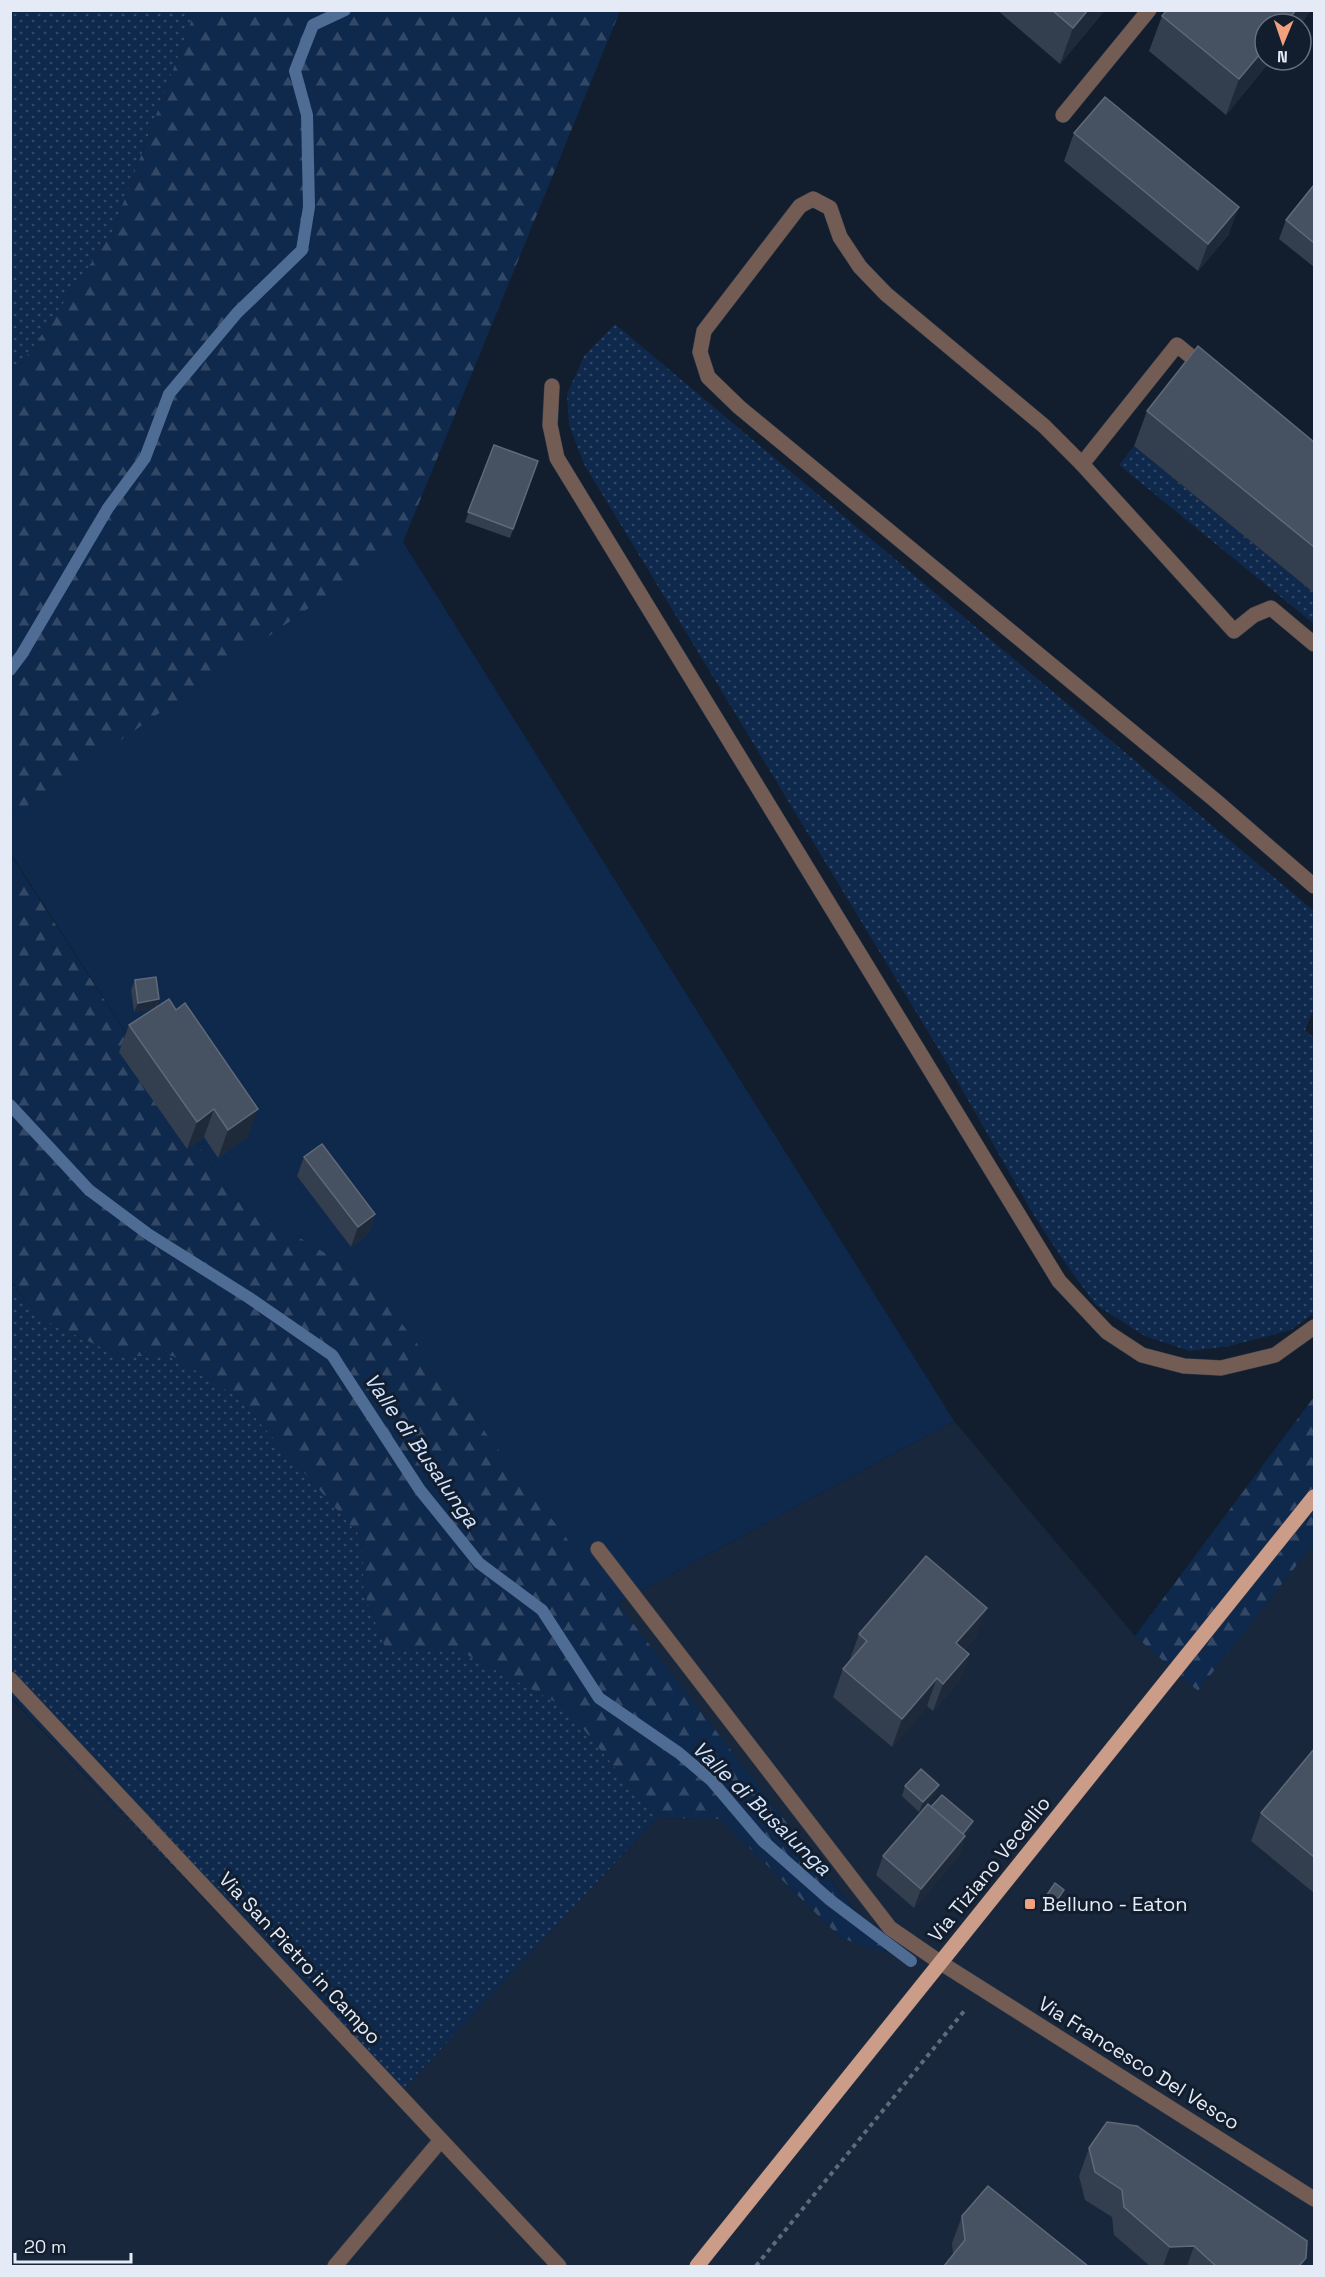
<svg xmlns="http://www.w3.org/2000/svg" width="1325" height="2277" font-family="'Space Grotesk',sans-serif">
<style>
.built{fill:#18273b}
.grass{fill:url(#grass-dots)}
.forest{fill:url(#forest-firs)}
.park{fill:#0f294c}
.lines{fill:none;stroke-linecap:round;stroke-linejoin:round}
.stream{stroke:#4f6c95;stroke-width:12}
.service-casing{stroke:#2f3a49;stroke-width:16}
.minor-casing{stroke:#2f3a49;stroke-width:16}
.primary-casing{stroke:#2f3a49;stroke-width:16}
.path{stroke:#606a78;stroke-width:4;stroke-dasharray:4.5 4.5;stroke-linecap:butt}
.service{stroke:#735c53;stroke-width:15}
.minor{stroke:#735c53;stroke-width:15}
.primary{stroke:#cb9c88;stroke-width:15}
.wall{fill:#333e4f}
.shaded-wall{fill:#1e293a}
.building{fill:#465161;stroke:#5f6978;stroke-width:1.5}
.poi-dot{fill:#f2a17e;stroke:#121d2d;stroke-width:2}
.labels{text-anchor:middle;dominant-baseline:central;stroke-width:6;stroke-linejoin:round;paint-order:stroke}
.street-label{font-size:20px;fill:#e4ebf6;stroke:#121d2d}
.poi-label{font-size:20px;fill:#e4ebf6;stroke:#121d2d;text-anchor:start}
.water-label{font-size:21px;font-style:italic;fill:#d2e4ff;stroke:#121d2d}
</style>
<defs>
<pattern id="grass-dots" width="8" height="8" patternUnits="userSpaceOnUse" patternTransform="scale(1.5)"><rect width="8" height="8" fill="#0f294c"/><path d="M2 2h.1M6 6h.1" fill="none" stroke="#324866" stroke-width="1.8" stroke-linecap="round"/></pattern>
<pattern id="forest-firs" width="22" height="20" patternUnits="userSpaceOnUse" patternTransform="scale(1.5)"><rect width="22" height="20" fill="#0f294c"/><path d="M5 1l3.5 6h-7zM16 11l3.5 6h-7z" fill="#324866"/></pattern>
</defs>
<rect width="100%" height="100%" fill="#121d2d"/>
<!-- built -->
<path class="built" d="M954,1421L1135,1636L1198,1691L1314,1543V2266H11L10,1697L395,2098L657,1818L720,1819L841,1938L888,1953L617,1604Z"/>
<!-- grass -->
<g class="grass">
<path d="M11,11H195L112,233L11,379Z"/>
<path d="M615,324L1314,911V1009L1305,1030L1314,1038V1313L1291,1330L1229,1346L1190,1351L1145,1336L1096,1305L1063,1260L1032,1212L947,1063L584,464L569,425L567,394L584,356Z"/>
<path d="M1134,446L1314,593V624L1119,465Z"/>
<path d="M10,1282L40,1318L119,1356H173L237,1397L362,1538L364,1594L386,1649L458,1650L565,1707L657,1818L395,2098L11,1697Z"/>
</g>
<!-- forest -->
<g class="forest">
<path d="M195,11H620L403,542L11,818V379L112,233Z"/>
<path d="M10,854L232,1197L367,1278L888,1954L841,1938L720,1819L657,1818L565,1707L458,1650H386L364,1593L362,1538L237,1397L173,1356H119L40,1318L11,1282Z"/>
<path d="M1314,1397V1543L1198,1691L1135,1636Z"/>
</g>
<!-- park -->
<path class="park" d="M403,542L954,1421L617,1604L367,1278L232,1197L11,854L10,818Z"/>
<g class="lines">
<!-- stream -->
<g class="stream">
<path d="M10,670L22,654L108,508L145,458L169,394L237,313L302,250L309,207L307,115L295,71L313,25L345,10"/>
<path d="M10,1105L89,1190L148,1234L248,1297L332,1355L420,1490L479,1563L542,1610L599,1698L679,1753L712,1781L763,1841L830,1900L911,1961"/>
</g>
<!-- service casing -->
<g class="service-casing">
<g id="service">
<path d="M1063,115L1149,10"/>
<path d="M552,386L550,425L557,458L1059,1281L1107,1332L1142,1355L1184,1366L1221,1368L1275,1355L1314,1327"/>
<path d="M1082,464L1177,345L1205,368"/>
<path d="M1314,644L1271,608L1254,615L1234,631L1082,464L1044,426L886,294L860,267L840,237L830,208L813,199L800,206L704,331L700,352L708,377L739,407L1216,801L1314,886"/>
<path d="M598,1549L890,1928L941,1963"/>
<path d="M335,2266L441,2140"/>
</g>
</g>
<!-- minor casing -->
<g class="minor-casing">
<g id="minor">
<path d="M10,1679L559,2266"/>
<path d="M941,1963L1314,2199"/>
</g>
</g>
<!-- primary casing -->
<g class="primary-casing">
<path id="primary" d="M697,2266L1314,1497"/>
</g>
<!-- path -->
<path class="path" d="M756,2266L965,2010"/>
<!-- service -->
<use href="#service" class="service"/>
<!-- minor -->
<use href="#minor" class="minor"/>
<!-- primary -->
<use href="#primary" class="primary"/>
</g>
<!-- wall -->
<g class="wall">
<path d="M997,10H1105L1060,64Z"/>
<path d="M1162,16L1265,60H1271L1226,115L1149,51Z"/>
<path d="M1074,133L1229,234L1198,271L1064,161Z"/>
<path d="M1314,185V267L1279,239L1286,220Z"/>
<path d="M1147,411L1314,442V593L1134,446Z"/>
<path d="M494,445L538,461L510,538L465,522Z"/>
<path d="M135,980L159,999L156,1008L248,1137L218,1158L204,1137L187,1149L119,1052L129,1025L153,1009L134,1012L131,990Z"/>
<path d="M304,1157L375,1214L369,1233L351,1247L297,1176Z"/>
<path d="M859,1634L977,1635L964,1650L969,1654L959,1681L933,1711L927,1706L892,1747L833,1697L843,1669L849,1662Z"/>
<path d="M1314,1749V1893L1251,1841L1261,1813Z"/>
<path d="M905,1786L935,1794L919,1812L902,1796Z"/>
<path d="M931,1807L973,1821L970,1831L965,1836L959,1855L914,1908L876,1875L883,1856Z"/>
<path d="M1046,1896L1060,1900L1051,1912L1042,1906Z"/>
<path d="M1089,2148L1303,2266H1150L1114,2235L1112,2217L1085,2200L1079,2176Z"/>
<path d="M962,2216L1088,2266L953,2254L952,2243Z"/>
</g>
<!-- shaded-wall -->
<g class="shaded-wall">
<path d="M1088,10H1105L1060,64L1073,28Z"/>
<path d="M1296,10H1312L1301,24H1285Z"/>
<path d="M1265,48V60H1271L1226,115L1239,79Z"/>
<path d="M1239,207L1229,234L1198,271L1208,244Z"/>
<path d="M159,999L155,1009L134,1012L138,1003Z"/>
<path d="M214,1109L204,1137L187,1149L197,1122Z"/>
<path d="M258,1109L248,1137L218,1158L228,1130Z"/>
<path d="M375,1214L369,1233L351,1247L358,1227Z"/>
<path d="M987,1608L977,1635L946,1671L956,1643Z"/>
<path d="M969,1654L959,1681L933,1711L943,1684Z"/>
<path d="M937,1678L927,1706L892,1747L902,1719Z"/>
<path d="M939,1785L935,1794L919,1812L923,1802Z"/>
<path d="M973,1821L970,1831L960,1842L965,1836L959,1855L914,1908L921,1889L957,1841Z"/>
<path d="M1064,1890L1060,1900L1051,1912L1055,1903Z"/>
<path d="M1194,2246L1187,2266H1163L1170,2247Z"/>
<path d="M1306,2258L1303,2266H1299Z"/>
</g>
<!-- building -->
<g class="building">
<path d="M1052,10H1088L1073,28Z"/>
<path d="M1167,10H1296L1285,24H1265V48L1239,79L1162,16Z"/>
<path d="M1105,97L1239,207L1208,244L1074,133Z"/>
<path d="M1314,185V243L1286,220Z"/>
<path d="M1198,346L1314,442V547L1147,411Z"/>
<path d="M494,445L538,461L513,529L468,512Z"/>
<path d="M156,977L159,999L138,1003L135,980Z"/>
<path d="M169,999L176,1010L185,1003L258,1109L228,1130L214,1109L197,1122L129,1025Z"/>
<path d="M322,1144L375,1214L358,1227L304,1157Z"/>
<path d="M926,1556L987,1608L956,1643L969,1654L943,1684L937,1678L902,1719L843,1669L867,1641L859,1634Z"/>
<path d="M1314,1749V1857L1261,1813Z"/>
<path d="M921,1769L939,1785L923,1802L905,1786Z"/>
<path d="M942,1795L973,1821L963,1834L931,1807Z"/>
<path d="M928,1804L965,1836L921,1889L883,1856Z"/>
<path d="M1055,1883L1064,1890L1055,1903L1046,1896Z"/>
<path d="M1107,2122L1137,2126L1307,2241L1306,2258L1299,2266H1216L1194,2246L1170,2247L1124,2207L1122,2190L1095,2172L1089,2148Z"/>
<path d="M988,2186L1088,2266H944L965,2240L962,2216Z"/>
</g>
<!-- markers -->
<rect class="poi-dot" x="1024" y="1898" width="12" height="12" rx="3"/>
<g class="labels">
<!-- street labels -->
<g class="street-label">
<text transform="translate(989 1869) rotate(-51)">Via Tiziano Vecellio</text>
<text transform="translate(300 1958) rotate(47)">Via San Pietro in Campo</text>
<text transform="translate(1139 2063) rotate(32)">Via Francesco Del Vesco</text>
</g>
<!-- poi labels -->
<g class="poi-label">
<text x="1042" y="1904">Belluno - Eaton</text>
</g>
<!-- water labels -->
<g class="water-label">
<text transform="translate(422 1450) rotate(55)">Valle di Busalunga</text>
<text transform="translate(762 1808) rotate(44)">Valle di Busalunga</text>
</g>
</g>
<!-- border -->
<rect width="1325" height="2277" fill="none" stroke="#e4ebf6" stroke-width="24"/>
<!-- north arrow -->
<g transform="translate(1283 42) rotate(182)"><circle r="28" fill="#121d2d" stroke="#666f7d" stroke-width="1.5"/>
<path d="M0-4.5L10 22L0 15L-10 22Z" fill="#f2a17e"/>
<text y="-9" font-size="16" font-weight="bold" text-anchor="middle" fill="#e4ebf6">N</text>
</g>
<!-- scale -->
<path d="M15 2253v9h116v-9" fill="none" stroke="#e4ebf6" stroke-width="3"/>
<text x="24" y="2253" font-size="18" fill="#e4ebf6" stroke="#121d2d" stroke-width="4.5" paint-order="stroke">20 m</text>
</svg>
